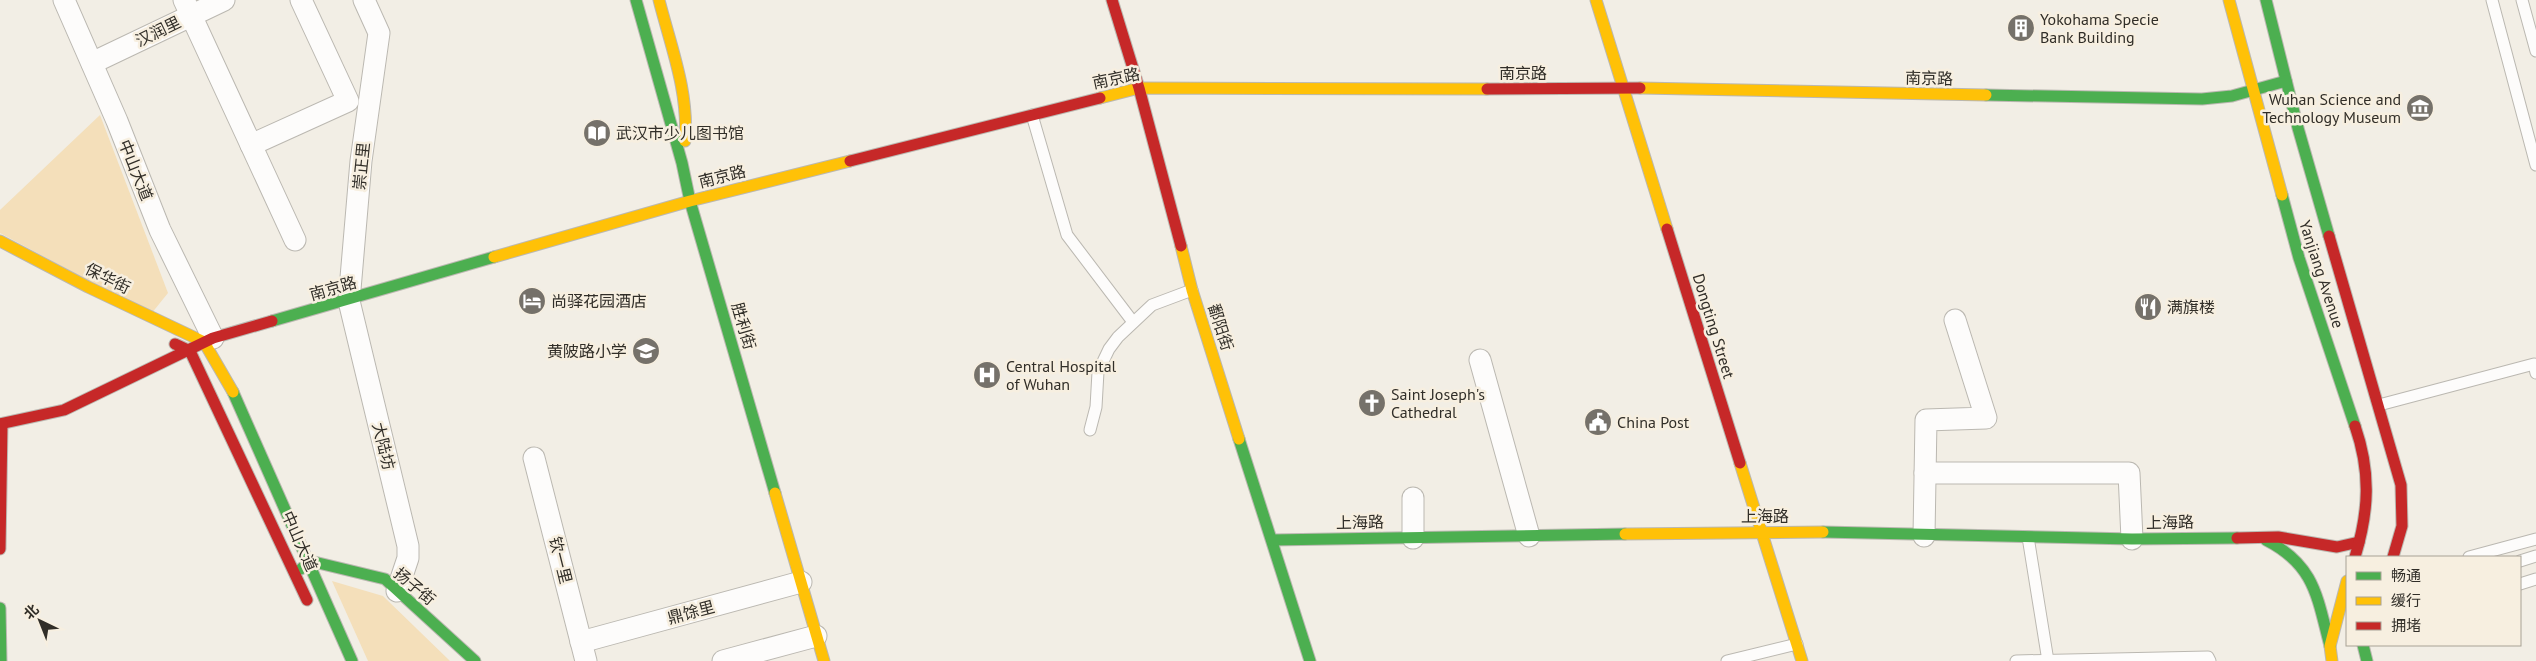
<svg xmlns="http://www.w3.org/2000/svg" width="2536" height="661" font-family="'PT Sans','Noto Sans SC',sans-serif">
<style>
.green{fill:#f4dfba}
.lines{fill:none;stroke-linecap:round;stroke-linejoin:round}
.lane-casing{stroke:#bbb8b1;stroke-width:13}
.street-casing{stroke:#bbb8b1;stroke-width:23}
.fast-casing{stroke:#bbb8b1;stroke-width:13}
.slow-casing{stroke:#bbb8b1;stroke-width:13}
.jam-casing{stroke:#bbb8b1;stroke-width:13}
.lane{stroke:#fdfcfb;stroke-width:11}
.street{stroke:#fdfcfb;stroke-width:21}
.fast{stroke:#4caf50;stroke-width:11}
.slow{stroke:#ffc107;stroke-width:11}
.jam{stroke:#c62828;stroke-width:11}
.labels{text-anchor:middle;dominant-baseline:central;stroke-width:5;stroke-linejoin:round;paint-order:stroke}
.poi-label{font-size:16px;fill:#312e28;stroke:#f7efe0;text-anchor:start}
.street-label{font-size:16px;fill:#312e28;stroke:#f7efe0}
</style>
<rect width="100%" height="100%" fill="#f2eee5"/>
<!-- green -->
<g class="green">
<path d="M100,115L168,293L151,314L0,233V210Z"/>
<path d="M332,581L383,596L450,661H368Z"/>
</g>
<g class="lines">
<!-- lane casing -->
<g class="lane-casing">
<g id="lane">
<path d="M2492,0L2536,165"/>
<path d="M2522,0L2536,51"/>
<path d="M1032,115L1067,235L1133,322"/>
<path d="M2379,405L2534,364L2536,373"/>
<path d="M1090,430L1096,407L1098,372L1109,349L1118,337L1152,305L1192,290"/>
<path d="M2028,537L2048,661"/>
<path d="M2469,557L2536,539"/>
<path d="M2520,561L2536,556"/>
<path d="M2520,584L2536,579"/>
<path d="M1727,661L1797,644"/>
<path d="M2016,661L2208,657L2210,661"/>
</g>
</g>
<!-- street casing -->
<g class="street-casing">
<g id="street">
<path d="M64,0L117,121L160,230L213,338"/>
<path d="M184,0L295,240"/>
<path d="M364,0L379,33L361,161L349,301L408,546V558L397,591"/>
<path d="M92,63L224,0"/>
<path d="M251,145L348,101L301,0"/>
<path d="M1480,360L1529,536"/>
<path d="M534,458L586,661"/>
<path d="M1925,473H2129L2132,539"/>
<path d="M1413,498V538"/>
<path d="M1924,536L1926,420L1986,418L1955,320"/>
<path d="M581,642L801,582"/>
<path d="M723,661L816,636"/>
</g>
</g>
<!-- fast casing -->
<g class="fast-casing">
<g id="fast">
<path d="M636,0L682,163L690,201L775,493"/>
<path d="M2266,0L2298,128L2329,236"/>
<path d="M1986,95L2202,99L2232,96L2286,81"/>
<path d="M2282,195L2299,258L2355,426"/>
<path d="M272,321L494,257"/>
<path d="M233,392L352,661"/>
<path d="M1239,439L1310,661"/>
<path d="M1823,532L2132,539L2237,538"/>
<path d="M1272,540L1625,534"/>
<path d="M2266,540C2315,565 2317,597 2330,646"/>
<path d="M301,569L310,561L385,579L475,661"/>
<path d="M0,608L1,661"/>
<path d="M2363,645L2367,661"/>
</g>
</g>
<!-- slow casing -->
<g class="slow-casing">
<g id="slow">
<path d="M659,0C671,47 689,92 685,141"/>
<path d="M1596,0L1667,229"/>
<path d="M2229,0L2282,195"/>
<path d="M1640,88L1986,95"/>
<path d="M1100,98L1139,88L1487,89"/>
<path d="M0,241L88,287L204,342L233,392"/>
<path d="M1181,246L1192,290L1239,439"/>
<path d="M494,257L690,201L850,161"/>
<path d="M1740,463L1802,661"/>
<path d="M775,493L824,661"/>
<path d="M1625,534L1823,532"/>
<path d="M2332,661L2330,646L2347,581"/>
</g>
</g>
<!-- jam casing -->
<g class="jam-casing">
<g id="jam">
<path d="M1112,0L1139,88L1181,246"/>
<path d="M1487,89L1640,88"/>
<path d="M850,161L1100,98"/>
<path d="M1667,229L1740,463"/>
<path d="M2329,236L2401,485L2402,526L2393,557"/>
<path d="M175,344L190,351L307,600"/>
<path d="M0,424L64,410L213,338L272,321"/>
<path d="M2237,538L2278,537L2337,547L2359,542"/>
<path d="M0,549L2,424"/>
<path d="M2355,557C2369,511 2371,472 2355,426"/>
</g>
</g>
<!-- lane -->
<use href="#lane" class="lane"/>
<!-- street -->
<use href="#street" class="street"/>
<!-- fast -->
<use href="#fast" class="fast"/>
<!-- slow -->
<use href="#slow" class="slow"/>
<!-- jam -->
<use href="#jam" class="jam"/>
</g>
<!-- icons -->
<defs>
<g id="building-disc" transform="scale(1.4375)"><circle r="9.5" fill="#75716a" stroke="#f7efe0"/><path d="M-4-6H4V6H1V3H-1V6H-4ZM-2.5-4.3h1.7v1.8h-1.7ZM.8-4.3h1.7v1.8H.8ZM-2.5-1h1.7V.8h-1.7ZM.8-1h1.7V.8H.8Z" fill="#fff"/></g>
<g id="museum-disc" transform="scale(1.4375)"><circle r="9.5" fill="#75716a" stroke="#f7efe0"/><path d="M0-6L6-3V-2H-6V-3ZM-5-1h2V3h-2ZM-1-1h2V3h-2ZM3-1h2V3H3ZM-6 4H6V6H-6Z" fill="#fff"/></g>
<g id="library-disc" transform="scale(1.4375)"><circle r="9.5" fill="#75716a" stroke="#f7efe0"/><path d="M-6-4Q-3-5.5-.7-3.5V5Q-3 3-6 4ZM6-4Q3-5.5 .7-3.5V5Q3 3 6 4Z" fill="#fff"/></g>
<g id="hotel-disc" transform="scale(1.4375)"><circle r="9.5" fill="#75716a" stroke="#f7efe0"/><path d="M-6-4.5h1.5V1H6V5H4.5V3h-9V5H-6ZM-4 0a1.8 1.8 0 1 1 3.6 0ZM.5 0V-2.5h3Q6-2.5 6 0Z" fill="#fff"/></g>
<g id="restaurant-disc" transform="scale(1.4375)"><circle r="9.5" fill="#75716a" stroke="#f7efe0"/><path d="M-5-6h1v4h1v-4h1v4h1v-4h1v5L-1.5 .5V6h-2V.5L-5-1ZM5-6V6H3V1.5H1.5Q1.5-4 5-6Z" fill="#fff"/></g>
<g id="school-disc" transform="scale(1.4375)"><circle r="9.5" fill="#75716a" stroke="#f7efe0"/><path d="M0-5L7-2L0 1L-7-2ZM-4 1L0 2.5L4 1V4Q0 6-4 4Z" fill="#fff"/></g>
<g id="hospital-disc" transform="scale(1.4375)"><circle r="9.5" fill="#75716a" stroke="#f7efe0"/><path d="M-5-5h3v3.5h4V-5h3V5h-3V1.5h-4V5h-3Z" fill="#fff"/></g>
<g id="church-disc" transform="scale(1.4375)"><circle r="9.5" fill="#75716a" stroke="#f7efe0"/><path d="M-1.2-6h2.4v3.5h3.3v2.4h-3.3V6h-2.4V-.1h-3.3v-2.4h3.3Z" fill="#fff"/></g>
<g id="civic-disc" transform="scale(1.4375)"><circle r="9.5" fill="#75716a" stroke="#f7efe0"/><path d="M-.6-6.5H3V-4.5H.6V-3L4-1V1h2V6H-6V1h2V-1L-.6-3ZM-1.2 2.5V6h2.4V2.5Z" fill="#fff"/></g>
</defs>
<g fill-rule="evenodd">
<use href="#building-disc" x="2021" y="28"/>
<use href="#museum-disc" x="2420" y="108"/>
<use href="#library-disc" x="597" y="133"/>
<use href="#hotel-disc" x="532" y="301"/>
<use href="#restaurant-disc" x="2148" y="307"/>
<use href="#school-disc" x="646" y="351"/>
<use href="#hospital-disc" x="987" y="375"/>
<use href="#church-disc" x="1372" y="403"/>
<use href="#civic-disc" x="1598" y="422"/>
</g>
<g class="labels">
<!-- poi labels -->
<g class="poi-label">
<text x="2040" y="19">Yokohama Specie<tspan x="2040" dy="18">Bank Building</tspan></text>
<text x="2401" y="99" text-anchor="end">Wuhan Science and<tspan x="2401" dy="18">Technology Museum</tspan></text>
<text x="616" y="133">武汉市少儿图书馆</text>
<text x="551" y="301">尚驿花园酒店</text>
<text x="2167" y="307">满旗楼</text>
<text x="627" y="351" text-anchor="end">黄陂路小学</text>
<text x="1006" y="366">Central Hospital<tspan x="1006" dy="18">of Wuhan</tspan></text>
<text x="1391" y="394">Saint Joseph's<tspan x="1391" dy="18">Cathedral</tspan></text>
<text x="1617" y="422">China Post</text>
</g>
<!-- street labels -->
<g class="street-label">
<text transform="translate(158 31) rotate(-26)">汉润里</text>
<text x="1523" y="73">南京路</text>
<text transform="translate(1116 78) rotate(-12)">南京路</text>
<text transform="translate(1929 78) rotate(1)">南京路</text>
<text transform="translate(361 166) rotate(-84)">崇正里</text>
<text transform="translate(136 170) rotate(68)">中山大道</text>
<text transform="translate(722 176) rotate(-14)">南京路</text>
<text transform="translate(2322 274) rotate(72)">Yanjiang Avenue</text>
<text transform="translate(108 278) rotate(26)">保华街</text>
<text transform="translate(333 288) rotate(-16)">南京路</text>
<text transform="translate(744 326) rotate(74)">胜利街</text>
<text transform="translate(1714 326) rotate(73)">Dongting Street</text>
<text transform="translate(1221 327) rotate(72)">鄱阳街</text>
<text transform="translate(384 446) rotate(76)">大陆坊</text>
<text x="1765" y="516">上海路</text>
<text transform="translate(1360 522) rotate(-1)">上海路</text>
<text transform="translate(2170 522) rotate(-1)">上海路</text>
<text transform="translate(300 541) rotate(66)">中山大道</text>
<text transform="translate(561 560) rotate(76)">钦一里</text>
<text transform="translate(415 586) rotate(40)">扬子街</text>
<text transform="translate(691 612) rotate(-15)">鼎馀里</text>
</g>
</g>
<!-- legend -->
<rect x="2346" y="556" width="175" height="90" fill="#f7efe0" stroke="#a8a296"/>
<rect x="2356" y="572" width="25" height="8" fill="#4caf50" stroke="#a8a296"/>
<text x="2391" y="581" font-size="15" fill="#312e28">畅通</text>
<rect x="2356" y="597" width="25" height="8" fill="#ffc107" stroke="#a8a296"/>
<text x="2391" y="606" font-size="15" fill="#312e28">缓行</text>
<rect x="2356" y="622" width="25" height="8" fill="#c62828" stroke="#a8a296"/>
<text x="2391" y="631" font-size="15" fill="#312e28">拥堵</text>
<!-- north arrow -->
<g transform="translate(40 621) rotate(317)" stroke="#f7efe0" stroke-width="4" paint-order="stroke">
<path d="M0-4L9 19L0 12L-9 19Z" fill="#312e28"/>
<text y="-8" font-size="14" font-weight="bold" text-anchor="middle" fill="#312e28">北</text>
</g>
</svg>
